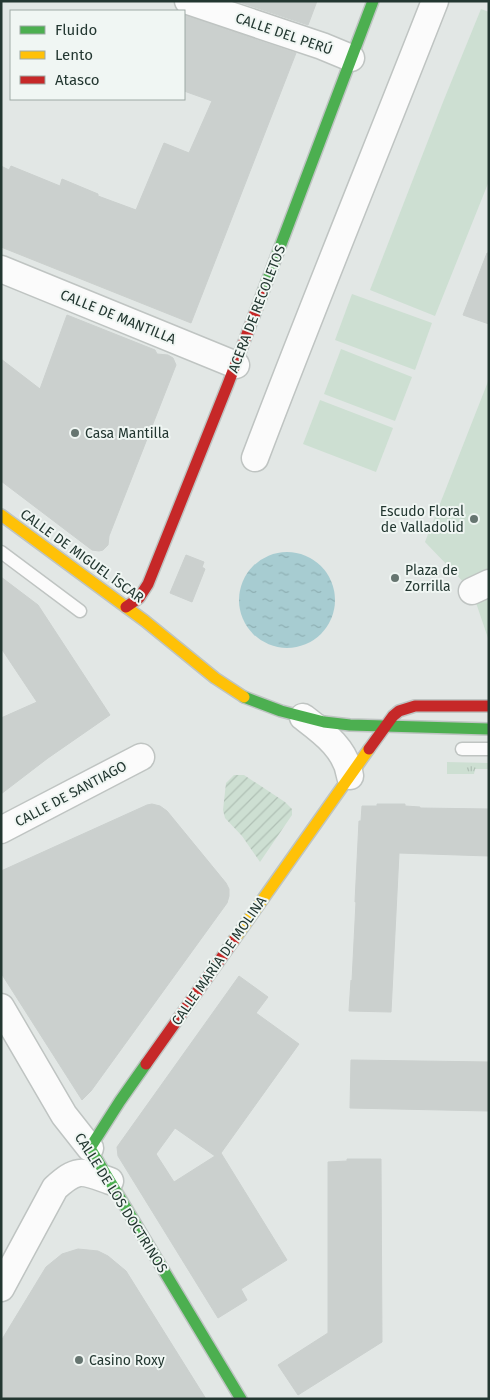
<svg xmlns="http://www.w3.org/2000/svg" width="490" height="1400" font-family="'Fira Sans',sans-serif">
<style>
.grass{fill:url(#grass-tufts)}
.park{fill:#cddfd2}
.garden{fill:url(#garden-furrows)}
.water{fill:url(#water-ripples)}
.building{fill:#cbd0ce;stroke:#cbd0ce;fill-rule:evenodd}
.lines{fill:none;stroke-linecap:round;stroke-linejoin:round}
.lane-casing{stroke:#bfc4c2;stroke-width:15}
.street-casing{stroke:#bfc4c2;stroke-width:29}
.fast-casing{stroke:#bec4c2;stroke-width:14}
.slow-casing{stroke:#bec4c2;stroke-width:14}
.jam-casing{stroke:#bec4c2;stroke-width:14}
.lane{stroke:#fbfbfb;stroke-width:12}
.street{stroke:#fbfbfb;stroke-width:26}
.fast{stroke:#4caf50;stroke-width:11}
.slow{stroke:#ffc107;stroke-width:11}
.jam{stroke:#c62828;stroke-width:11}
.poi-dot{fill:#667570;stroke:#f0f6f3;stroke-width:2}
.labels{text-anchor:middle;dominant-baseline:central;stroke-width:4;stroke-linejoin:round;paint-order:stroke}
.street-label{font-size:14px;fill:#233731;stroke:#f0f6f3}
.poi-label{font-size:14px;fill:#233731;stroke:#f0f6f3;text-anchor:start}
</style>
<defs>
<pattern id="grass-tufts" width="24" height="20" patternUnits="userSpaceOnUse" patternTransform="scale(1.25)"><rect width="24" height="20" fill="#cddfd2"/><path d="M3 7l-1-3M5 7V3M7 7l1-3M15 17l-1-3M17 17v-4M19 17l1-3" fill="none" stroke="#b0c0b5"/></pattern>
<pattern id="garden-furrows" width="10" height="10" patternUnits="userSpaceOnUse" patternTransform="scale(1.25)"><rect width="10" height="10" fill="#cddfd2"/><path d="M-1 1l2-2M0 10L10 0M9 11l2-2" fill="none" stroke="#b0c0b5"/></pattern>
<pattern id="water-ripples" width="26" height="14" patternUnits="userSpaceOnUse" patternTransform="scale(1.25)"><rect width="26" height="14" fill="#a7ccd1"/><path d="M2 4q2-2 4 0t4 0M15 11q2-2 4 0t4 0" fill="none" stroke="#8fb0b4"/></pattern>
</defs>
<rect width="100%" height="100%" fill="#e2e7e5"/>
<!-- grass -->
<path class="grass" d="M447,762L489,763V769H475L474,774H447Z"/>
<!-- park -->
<g class="park">
<path d="M481,9L489,12V181L435,316L370,290L443,102Z"/>
<path d="M352,294L432,323L415,370L335,340Z"/>
<path d="M341,349L412,377L395,421L324,394Z"/>
<path d="M489,379V641L472,591L425,542Z"/>
<path d="M320,400L393,428L376,472L303,444Z"/>
</g>
<!-- garden -->
<path class="garden" d="M234,775H244L285,802L292,809V815L260,862L242,836L225,818L223,810L226,783Z"/>
<!-- water -->
<circle class="water" cx="287" cy="600" r="48"/>
<!-- building -->
<g class="building">
<path d="M236,1H317L308,25Z"/>
<path d="M184,15L296,53L191,323L1,247V166L9,170L11,166L60,186L62,179L98,194V196L136,210L164,143L189,153L212,101L184,91Z"/>
<path d="M487,253H489V324L463,315Z"/>
<path d="M67,315L155,350L157,354L168,355L173,358L176,365L109,536L108,545L103,550L99,551L92,550L1,481V359L40,389Z"/>
<path d="M186,555L204,562L202,567L205,569L192,602L170,593Z"/>
<path d="M1,577L38,605L110,715L48,758L1,794V718L37,702L1,648Z"/>
<path d="M152,804L160,806L167,811L226,883L229,889V896L227,903L91,1091L82,1100L1,973V871L147,805Z"/>
<path d="M377,804H405V806L420,807V808L489,809V856L399,853L391,1012L349,1011L351,980L352,981L356,902H355L359,821H361L362,806H377Z"/>
<path d="M239,976L268,997L256,1013L299,1044L221,1153L287,1260L241,1289L247,1300L218,1318L118,1156L117,1147ZM175,1128L215,1156L174,1182L156,1154Z"/>
<path d="M351,1060L489,1062V1111L350,1108Z"/>
<path d="M347,1159H381L382,1342L298,1395L278,1365L328,1333V1162L347,1161Z"/>
<path d="M78,1249L98,1251L108,1256L126,1271L206,1399H1V1341L46,1267L62,1254Z"/>
</g>
<g class="lines">
<!-- lane casing -->
<g class="lane-casing">
<g id="lane">
<path d="M1,552L80,611"/>
<path d="M462,749H489"/>
</g>
</g>
<!-- street casing -->
<g class="street-casing">
<g id="street">
<path d="M188,1L322,46L351,58"/>
<path d="M1,269L236,365"/>
<path d="M255,458C313,305 375,154 435,1"/>
<path d="M472,591L489,583"/>
<path d="M303,717C324,733 346,749 350,776"/>
<path d="M1,830L141,757"/>
<path d="M1,1007L64,1115L90,1148"/>
<path d="M1,1288L55,1188C78,1167 82,1171 110,1181"/>
</g>
</g>
<!-- fast casing -->
<g class="fast-casing">
<g id="fast">
<path d="M263,292L373,1"/>
<path d="M244,697L281,711L324,722L350,725L489,729"/>
<path d="M146,1064L120,1101L90,1148L241,1399"/>
</g>
</g>
<!-- slow casing -->
<g class="slow-casing">
<g id="slow">
<path d="M1,515L145,621L215,678L244,697"/>
<path d="M234,940L369,749"/>
</g>
</g>
<!-- jam casing -->
<g class="jam-casing">
<g id="jam">
<path d="M126,607L139,598L148,584L228,384L263,292"/>
<path d="M369,749L393,716L399,711L415,706H489"/>
<path d="M146,1064L234,940"/>
</g>
</g>
<!-- lane -->
<use href="#lane" class="lane"/>
<!-- street -->
<use href="#street" class="street"/>
<!-- fast -->
<use href="#fast" class="fast"/>
<!-- slow -->
<use href="#slow" class="slow"/>
<!-- jam -->
<use href="#jam" class="jam"/>
</g>
<!-- markers -->
<g class="poi-dot">
<circle cx="75" cy="433" r="5"/>
<circle cx="474" cy="519" r="5"/>
<circle cx="395" cy="578" r="5"/>
<circle cx="79" cy="1360" r="5"/>
</g>
<g class="labels">
<!-- street labels -->
<g class="street-label">
<text transform="translate(284 34) rotate(19)">CALLE DEL PERÚ</text>
<text transform="translate(257 309) rotate(-69)">ACERA DE RECOLETOS</text>
<text transform="translate(118 317) rotate(22)">CALLE DE MANTILLA</text>
<text transform="translate(82 556) rotate(36)">CALLE DE MIGUEL ÍSCAR</text>
<text transform="translate(71 794) rotate(-28)">CALLE DE SANTIAGO</text>
<text transform="translate(219 961) rotate(-55)">CALLE MARÍA DE MOLINA</text>
<text transform="translate(121 1203) rotate(58)">CALLE DE LOS DOCTRINOS</text>
</g>
<!-- poi labels -->
<g class="poi-label">
<text x="85" y="433">Casa Mantilla</text>
<text x="464" y="511" text-anchor="end">Escudo Floral<tspan x="464" dy="16">de Valladolid</tspan></text>
<text x="405" y="570">Plaza de<tspan x="405" dy="16">Zorrilla</tspan></text>
<text x="89" y="1360">Casino Roxy</text>
</g>
</g>
<!-- border -->
<rect width="490" height="1400" fill="none" stroke="#233731" stroke-width="5"/>
<!-- legend -->
<rect x="10" y="10" width="175" height="90" fill="#f0f6f3" stroke="#9eaaa5"/>
<rect x="20" y="26" width="25" height="8" fill="#4caf50" stroke="#9eaaa5"/>
<text x="55" y="35" font-size="15" fill="#233731">Fluido</text>
<rect x="20" y="51" width="25" height="8" fill="#ffc107" stroke="#9eaaa5"/>
<text x="55" y="60" font-size="15" fill="#233731">Lento</text>
<rect x="20" y="76" width="25" height="8" fill="#c62828" stroke="#9eaaa5"/>
<text x="55" y="85" font-size="15" fill="#233731">Atasco</text>
</svg>
